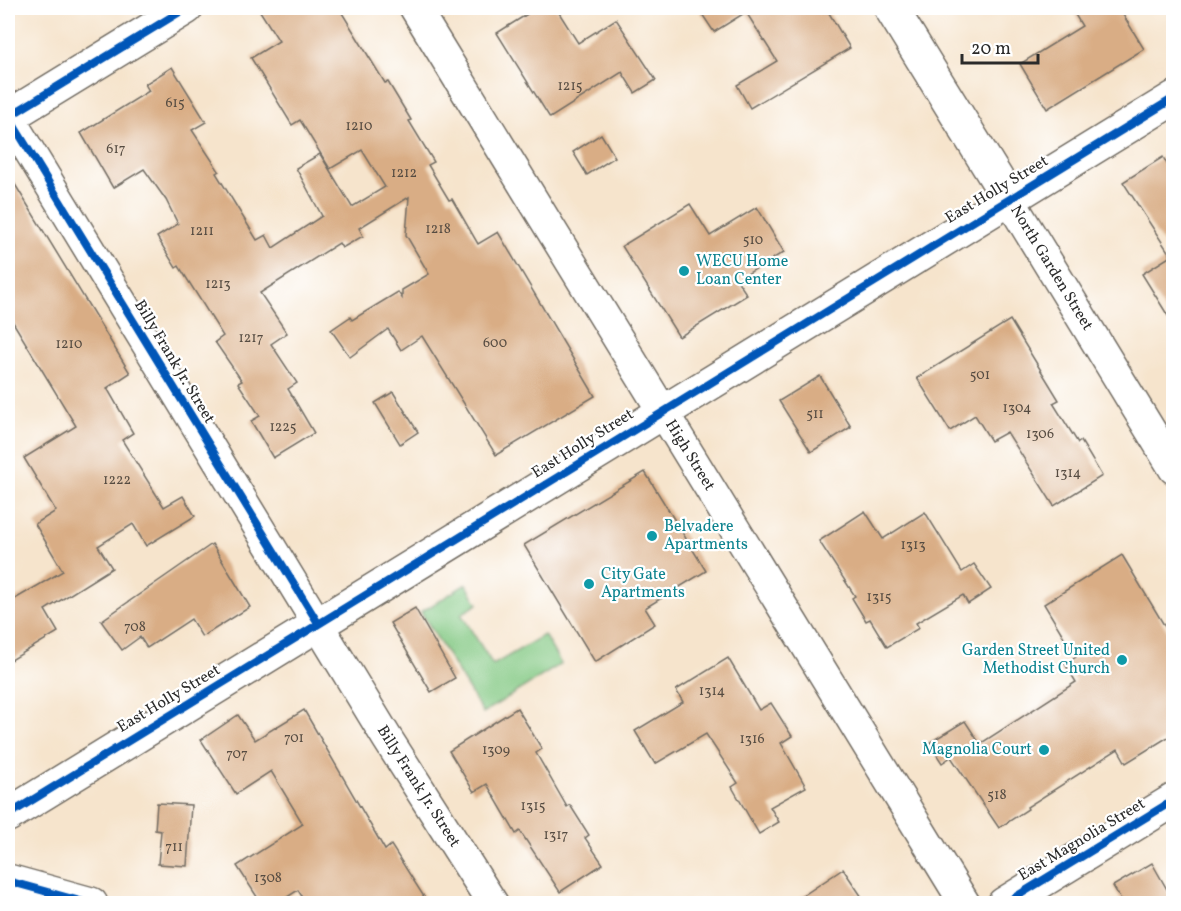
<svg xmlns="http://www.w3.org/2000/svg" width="1181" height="911" font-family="Vollkorn,serif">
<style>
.green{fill:#84c984;stroke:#587a58;stroke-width:1.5}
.building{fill:#d9ad85}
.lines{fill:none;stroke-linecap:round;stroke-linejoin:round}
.street-casing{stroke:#726c63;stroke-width:33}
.secondary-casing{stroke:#726c63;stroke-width:36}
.street{stroke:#fff;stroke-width:30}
.secondary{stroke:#fff;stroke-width:33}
.cycleway-casing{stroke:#fff;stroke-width:11}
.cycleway{stroke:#0057b8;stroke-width:8}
.culture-dot{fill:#0f9aa8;stroke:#fff;stroke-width:2}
.labels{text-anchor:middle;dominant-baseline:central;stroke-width:4.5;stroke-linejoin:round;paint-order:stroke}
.number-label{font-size:14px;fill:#564c42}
.street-label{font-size:16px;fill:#2b2b2b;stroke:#fff}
.culture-label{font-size:16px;fill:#0d838f;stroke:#fff;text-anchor:start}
</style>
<rect width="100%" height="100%" fill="#fff"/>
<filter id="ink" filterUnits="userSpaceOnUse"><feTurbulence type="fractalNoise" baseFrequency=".0167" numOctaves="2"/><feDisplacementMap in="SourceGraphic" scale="12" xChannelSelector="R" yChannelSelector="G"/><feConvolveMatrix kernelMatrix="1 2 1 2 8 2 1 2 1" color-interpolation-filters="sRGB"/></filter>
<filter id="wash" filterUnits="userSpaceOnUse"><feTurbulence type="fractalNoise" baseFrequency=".008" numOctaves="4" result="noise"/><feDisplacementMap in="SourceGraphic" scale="24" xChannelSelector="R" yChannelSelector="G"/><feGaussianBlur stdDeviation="1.35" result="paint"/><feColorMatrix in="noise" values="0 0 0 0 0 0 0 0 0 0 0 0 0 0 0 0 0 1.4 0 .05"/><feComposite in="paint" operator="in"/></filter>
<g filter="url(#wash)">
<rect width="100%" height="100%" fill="#f6e4cc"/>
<!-- green -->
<path class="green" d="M466,584L478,604L461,614L493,665L544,635L561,664L483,713L421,612Z"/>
<g id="blocks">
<!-- building -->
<g class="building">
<path d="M258,8H339L385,83L388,82L411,120L409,121L434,162L428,165L449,200L452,199L478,244L498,232L595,396L496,455L422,336L401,350L388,329L350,357L331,330L350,317L352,320L398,292L402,298V290L429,274L406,235L409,197L359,228L363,236L342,248L339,243L260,293L287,333L271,344L297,383L288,389L314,433L273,458L251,421L260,416L238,383L242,381L215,342L223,336L179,266L176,268L157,237L178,224L166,200L144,169L113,188L81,133L149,91L145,84L172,67L206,122L192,130L219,171L216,173L257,240L266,235L273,248L322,216L296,168L320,154L352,207L385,187L362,150L330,169L300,120L292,125L251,58L279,41Z"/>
<path d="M537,8H556L578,43L616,19L656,80L635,93L622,72L550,118L497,33Z"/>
<path d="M698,8H826L850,48L750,108L737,85L777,61L746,12L714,32Z"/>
<path d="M1071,8H1119L1144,49L1047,109L1020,64L1082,26Z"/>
<path d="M601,134L615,157L587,175L573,152Z"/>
<path d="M1163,157L1173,175V324L1142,274L1171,256L1123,182Z"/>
<path d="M8,173L130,373L107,388L133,433L122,440L164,507L183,496L195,516L146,546L133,524L98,546L112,568L45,610L58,632L8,662V603L63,571L35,524L56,511L24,458L76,426L8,314Z"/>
<path d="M690,204L710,236L757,207L784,252L737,280L747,295L679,337L622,246Z"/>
<path d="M1010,320L1059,400L1053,403L1078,443L1081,441L1102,476L1054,506L1007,432L991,441L975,415L950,431L917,378Z"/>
<path d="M820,376L851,427L811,452L779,401Z"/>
<path d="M393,392L418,432L400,444L375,403Z"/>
<path d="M645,472L706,571L645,608L655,624L595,662L524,545Z"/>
<path d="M865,511L883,539L925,512L962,572L974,564L991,589L968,604L963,595L916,623L919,628L887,647L870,619L866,621L852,598L855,596L819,541Z"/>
<path d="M212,544L250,607L202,637L191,619L147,648L140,637L122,650L101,621Z"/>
<path d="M1122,555L1173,640V734L1126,763L1118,749L1027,807L1028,809L999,828L951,757L942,763L929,743L965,721L980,744L1076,682L1065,664L1076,657L1044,604Z"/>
<path d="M415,608L455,678L431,692L390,623Z"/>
<path d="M728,658L759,710L771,703L792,736L781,743L806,787L770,807L779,822L759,834L732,787L738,783L706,734L655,764L635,731L683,702L676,690Z"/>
<path d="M517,708L542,749L536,753L567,807L570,805L589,835L585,838L603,864L560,892L520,831L516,834L487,784L474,792L449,751Z"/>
<path d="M304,710L385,850L391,845L428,903H306L298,890L278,903H261L237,866L303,824L271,771L236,794L201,740L238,715L255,740Z"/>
<path d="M157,803L191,805L187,866L158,864L161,831L155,830Z"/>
<path d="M1152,863L1173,900V903H1123L1113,886Z"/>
<path d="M843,869L866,903H792Z"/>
</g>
</g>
</g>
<g filter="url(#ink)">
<use href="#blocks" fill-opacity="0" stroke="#726c63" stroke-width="1.5"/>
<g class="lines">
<!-- street casing -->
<g class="street-casing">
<g id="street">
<path id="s1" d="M415,8L965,904"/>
<path id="s2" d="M8,116L387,738L493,904"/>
<path id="s3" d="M1009,199L1174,469"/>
</g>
</g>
<!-- secondary casing -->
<g class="secondary-casing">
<g id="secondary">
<path d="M891,8L1009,199"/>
<path d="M8,117L186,8"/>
<path d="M8,815L1174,98"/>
<path d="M8,881L91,904"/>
<path d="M1004,904L1174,800"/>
</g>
</g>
<!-- street -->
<use href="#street" class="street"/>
<!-- secondary -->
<use href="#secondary" class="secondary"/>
<!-- cycleway casing -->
<g class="cycleway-casing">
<g id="cycleway">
<path d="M8,116L318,623"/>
<path d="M8,117L186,8"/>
<path d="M8,815L1174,98"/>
<path d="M8,881L91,904"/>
<path d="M1004,904L1174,800"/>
</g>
</g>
<!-- cycleway -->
<use href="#cycleway" class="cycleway"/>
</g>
</g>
<!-- markers -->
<g class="culture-dot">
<circle cx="684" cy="271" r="6"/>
<circle cx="652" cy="536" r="6"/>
<circle cx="589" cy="584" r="6"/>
<circle cx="1122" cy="660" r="6"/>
<circle cx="1044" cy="750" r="6"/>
</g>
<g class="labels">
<!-- number labels -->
<g class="number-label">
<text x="570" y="86">1215</text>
<text x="175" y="103">615</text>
<text x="359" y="126">1210</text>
<text x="116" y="149">617</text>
<text x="404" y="173">1212</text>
<text x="438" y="229">1218</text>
<text x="202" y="231">1211</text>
<text x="753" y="240">510</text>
<text x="218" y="284">1213</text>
<text x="251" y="338">1217</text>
<text x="495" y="343">600</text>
<text x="69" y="344">1210</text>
<text x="980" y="375">501</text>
<text x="1017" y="408">1304</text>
<text x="815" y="414">511</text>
<text x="283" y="427">1225</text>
<text x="1040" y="434">1306</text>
<text x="1068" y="473">1314</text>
<text x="117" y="480">1222</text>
<text x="913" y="545">1313</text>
<text x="879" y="597">1315</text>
<text x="135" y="627">708</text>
<text x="712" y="691">1314</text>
<text x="294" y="738">701</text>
<text x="752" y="739">1316</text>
<text x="496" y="750">1309</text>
<text x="237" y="754">707</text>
<text x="997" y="795">518</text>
<text x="533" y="806">1315</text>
<text x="556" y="835">1317</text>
<text x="174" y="847">711</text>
<text x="268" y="878">1308</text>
</g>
<!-- street labels -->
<g class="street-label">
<text transform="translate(997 190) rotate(-31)">East Holly Street</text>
<text stroke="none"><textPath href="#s3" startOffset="81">North Garden Street</textPath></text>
<text transform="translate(174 362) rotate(59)">Billy Frank Jr. Street</text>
<text transform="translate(583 444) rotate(-32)">East Holly Street</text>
<text stroke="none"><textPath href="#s1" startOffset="525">High Street</textPath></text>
<text transform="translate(169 699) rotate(-31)">East Holly Street</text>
<text stroke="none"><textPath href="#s2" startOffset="786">Billy Frank Jr. Street</textPath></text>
<text transform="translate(1082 840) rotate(-31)">East Magnolia Street</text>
</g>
<!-- culture labels -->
<g class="culture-label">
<text x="696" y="262">WECU Home<tspan x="696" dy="18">Loan Center</tspan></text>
<text x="664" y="527">Belvadere<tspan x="664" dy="18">Apartments</tspan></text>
<text x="601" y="575">City Gate<tspan x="601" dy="18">Apartments</tspan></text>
<text x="1110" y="651" text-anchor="end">Garden Street United<tspan x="1110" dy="18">Methodist Church</tspan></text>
<text x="1032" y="750" text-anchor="end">Magnolia Court</text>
</g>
</g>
<!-- margin -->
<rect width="1181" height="911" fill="none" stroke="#fff" stroke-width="30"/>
<!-- scale -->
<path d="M962 54v9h76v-9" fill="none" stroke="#2b2b2b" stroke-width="3"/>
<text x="971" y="54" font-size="18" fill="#2b2b2b" stroke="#ffffff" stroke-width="4.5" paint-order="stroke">20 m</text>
</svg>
